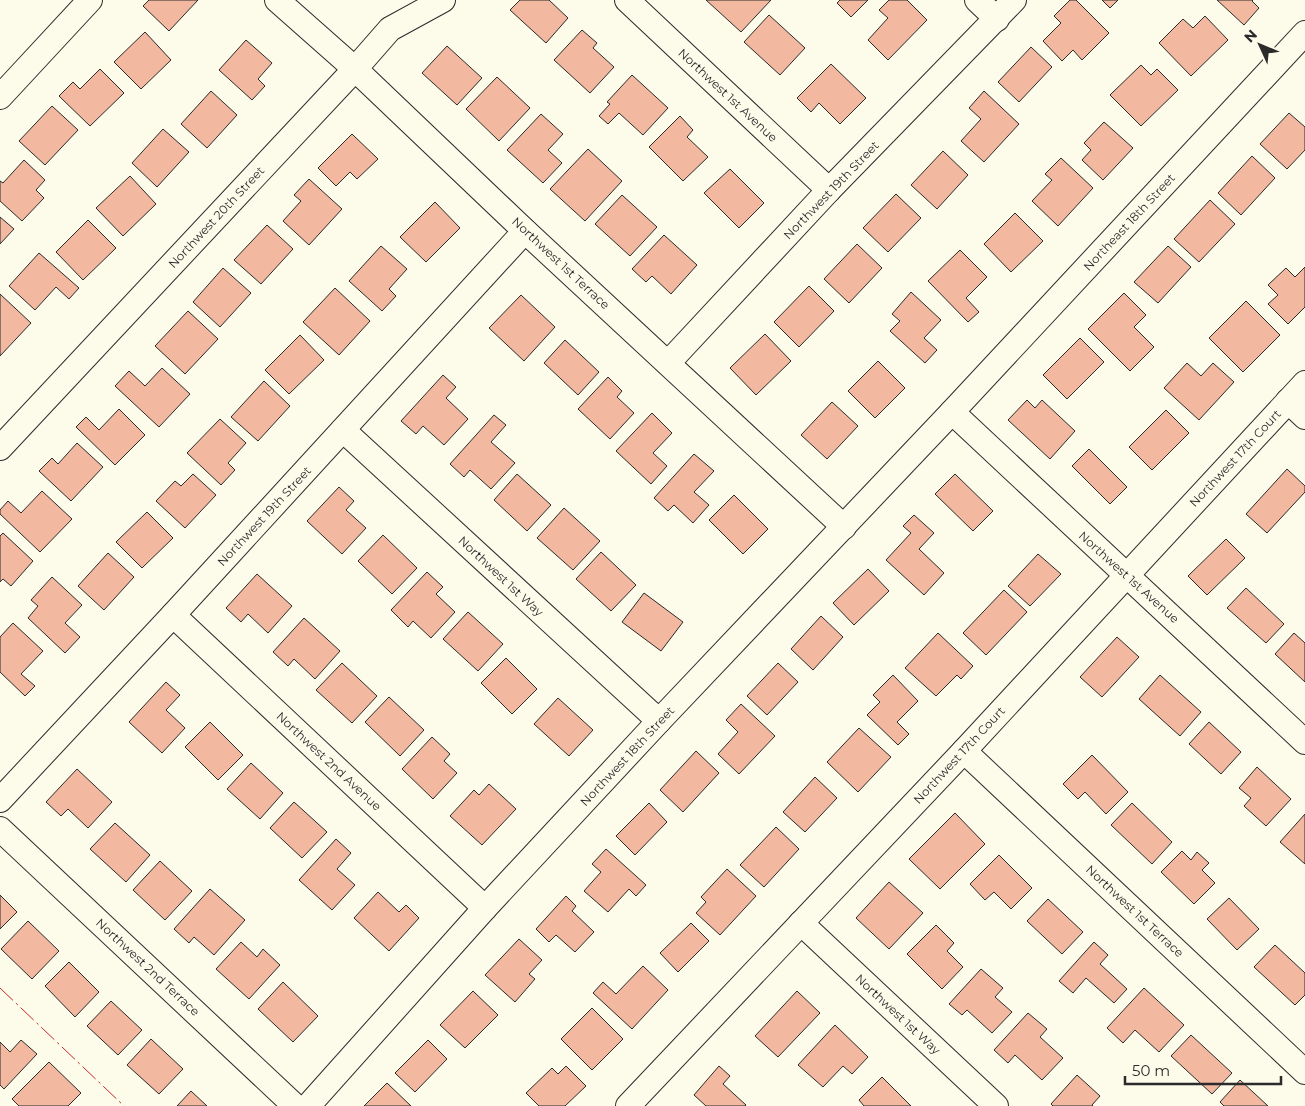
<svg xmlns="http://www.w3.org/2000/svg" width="1305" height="1106" font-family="Montserrat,sans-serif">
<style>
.building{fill:#f2b8a0;stroke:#2b2b2b}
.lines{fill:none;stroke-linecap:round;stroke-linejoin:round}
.minor-casing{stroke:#2b2b2b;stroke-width:26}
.minor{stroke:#fdfbea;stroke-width:24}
.power{stroke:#c62828;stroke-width:1;stroke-dasharray:18 4 2.5 4;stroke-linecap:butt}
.labels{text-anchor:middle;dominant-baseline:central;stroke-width:4;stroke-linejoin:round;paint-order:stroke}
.street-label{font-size:12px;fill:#2b2b2b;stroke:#fdfbea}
</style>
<rect width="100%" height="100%" fill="#fdfbea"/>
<!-- building -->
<g class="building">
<path d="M149,0H198L169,31L143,6Z"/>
<path d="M520,0H549L568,18L546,43L510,10Z"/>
<path d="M706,0H771L741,32Z"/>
<path d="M840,0H868L851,17L837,3Z"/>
<path d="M889,0H907L927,20L888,60L868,40L888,18L879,10Z"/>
<path d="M1070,0H1076L1109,33L1082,60L1073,50L1062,61L1043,41L1061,23L1054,16Z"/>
<path d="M1102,0H1118L1110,8Z"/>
<path d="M1217,0H1253L1252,1L1259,8L1244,25Z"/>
<path d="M769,15L805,48L780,75L744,42Z"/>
<path d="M1205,16L1228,40L1191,76L1159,43L1183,19L1193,28Z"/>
<path d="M582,30L597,43L593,48L614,67L590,93L554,60Z"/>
<path d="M145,32L171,60L141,89L114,62Z"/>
<path d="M246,40L272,63L258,79L265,86L252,100L219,70Z"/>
<path d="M447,46L482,78L457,105L422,73Z"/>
<path d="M1031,47L1052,67L1019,102L998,82Z"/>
<path d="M831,64L866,98L840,124L819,103L811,112L797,98Z"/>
<path d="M1141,65L1151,75L1157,69L1178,90L1141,126L1110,95Z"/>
<path d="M100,69L124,93L90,126L59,96L73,82L80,89Z"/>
<path d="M632,75L668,108L643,135L619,113L608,124L599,116L610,104L607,102Z"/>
<path d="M497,77L530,108L499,141L466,109Z"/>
<path d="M211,91L237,115L207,148L181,124Z"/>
<path d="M984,91L1019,124L984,162L961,141L981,119L969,108Z"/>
<path d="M52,106L78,130L45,165L19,141Z"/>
<path d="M1289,113L1305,127V150L1287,169L1260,144Z"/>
<path d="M541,114L563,134L548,150L562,163L543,183L507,150Z"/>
<path d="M680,116L693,130L687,137L708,157L683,181L649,147Z"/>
<path d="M1104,122L1133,148L1103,180L1082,160L1091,150L1084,143Z"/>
<path d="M163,129L189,152L157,187L132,163Z"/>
<path d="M352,134L378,159L357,179L350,172L336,186L318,168Z"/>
<path d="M588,149L622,181L585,221L550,189Z"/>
<path d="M943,151L968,175L937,209L911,185Z"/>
<path d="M1252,156L1275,178L1241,215L1218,193Z"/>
<path d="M1061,158L1093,188L1058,226L1032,201L1052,180L1045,174Z"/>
<path d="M24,160L45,180L36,190L44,198L22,221L0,201V181L3,183Z"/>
<path d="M730,169L764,203L739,228L704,193Z"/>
<path d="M130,176L156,204L123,236L96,208Z"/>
<path d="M309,179L342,209L309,245L283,221L301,201L294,195Z"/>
<path d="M896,194L921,218L888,252L863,228Z"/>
<path d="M622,195L657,227L630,256L595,224Z"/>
<path d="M1210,200L1235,224L1199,262L1174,239Z"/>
<path d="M435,202L460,228L426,262L400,237Z"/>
<path d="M1015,213L1043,241L1011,272L984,244Z"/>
<path d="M0,217L14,229L0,244Z"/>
<path d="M88,220L116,248L83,280L56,252Z"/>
<path d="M267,225L293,249L261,284L234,260Z"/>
<path d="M664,235L697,265L671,294L652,276L646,282L632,269Z"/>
<path d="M857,244L882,268L849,303L824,279Z"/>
<path d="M381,246L407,269L389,289L396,296L382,311L349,281Z"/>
<path d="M1168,246L1191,267L1158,303L1134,282Z"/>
<path d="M960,250L987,277L966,298L979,312L968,322L928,281Z"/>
<path d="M39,253L79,288L69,299L56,287L35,310L9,286Z"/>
<path d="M1305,267V307L1288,324L1268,304L1278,295L1268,285L1286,268L1295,277Z"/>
<path d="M223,268L251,293L220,327L193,302Z"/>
<path d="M809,286L834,311L799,347L774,322Z"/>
<path d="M335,288L370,321L339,355L303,322Z"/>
<path d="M911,292L941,320L924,338L937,350L925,363L890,331L900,321L892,314Z"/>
<path d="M1124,293L1146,315L1134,327L1154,347L1130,371L1088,329Z"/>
<path d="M0,294L31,323L0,356Z"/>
<path d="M521,295L555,327L524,361L489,328Z"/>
<path d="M1246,301L1280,335L1243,372L1209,338Z"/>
<path d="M188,311L218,339L185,374L155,346Z"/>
<path d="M765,334L791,361L756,395L730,368Z"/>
<path d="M300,335L324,360L289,394L265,370Z"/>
<path d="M1080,338L1104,362L1067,399L1043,375Z"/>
<path d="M565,340L599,372L578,395L544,363Z"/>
<path d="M878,361L905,388L875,418L848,391Z"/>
<path d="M1187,363L1201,376L1213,363L1234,382L1199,420L1164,388Z"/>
<path d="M162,368L190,394L159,427L115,386L129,371L145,386Z"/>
<path d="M443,375L456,387L446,398L468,419L444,445L423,426L416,434L401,421Z"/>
<path d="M608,377L622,391L617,397L634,413L610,439L578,409Z"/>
<path d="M264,381L290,406L258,441L231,417Z"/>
<path d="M1027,400L1035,408L1042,400L1075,431L1050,459L1008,420Z"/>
<path d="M832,402L858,426L827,459L801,435Z"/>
<path d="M119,409L145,435L115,465L76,427L86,417L99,430Z"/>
<path d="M1166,410L1189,433L1152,470L1129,447Z"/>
<path d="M652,413L672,433L653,453L667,466L651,484L616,451Z"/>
<path d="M494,415L506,425L491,442L515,463L491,489L470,470L464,477L450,464Z"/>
<path d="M220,419L246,443L228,463L235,470L221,485L187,453Z"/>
<path d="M77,443L103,467L71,501L39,471L52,458L58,464Z"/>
<path d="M1089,449L1127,487L1110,504L1072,466Z"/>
<path d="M694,454L714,471L694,492L709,505L693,523L674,505L668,511L654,498Z"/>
<path d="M1287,469L1305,486V492L1267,533L1246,514Z"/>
<path d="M193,474L216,495L185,528L156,501L175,481L181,486Z"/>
<path d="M517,474L551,505L527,531L494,500Z"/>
<path d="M955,474L993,511L973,531L935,494Z"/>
<path d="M339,487L354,501L346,510L366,528L342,554L307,521Z"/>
<path d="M42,491L72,519L40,552L0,514V510L8,501L21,513Z"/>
<path d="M734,495L768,529L743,554L709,520Z"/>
<path d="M564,508L600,541L573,570L537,538Z"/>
<path d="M147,512L173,538L142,568L116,542Z"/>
<path d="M914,515L934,533L919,549L944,573L924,595L886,560L911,533L903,526Z"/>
<path d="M3,533L33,561L11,586L3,579L0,582V536Z"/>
<path d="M383,535L417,568L392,594L358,561Z"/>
<path d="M1226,539L1245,558L1207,595L1188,576Z"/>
<path d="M601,552L636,585L611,611L576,579Z"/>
<path d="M108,553L134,577L104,610L78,586Z"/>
<path d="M1038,554L1061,574L1030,606L1008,586Z"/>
<path d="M868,569L889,591L854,625L833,603Z"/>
<path d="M427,572L443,587L436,594L455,612L431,638L413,621L408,627L391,610Z"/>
<path d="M257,574L292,606L268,633L248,614L241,622L226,608Z"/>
<path d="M52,577L82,605L65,623L80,637L65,653L28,618L38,606L31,600Z"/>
<path d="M1246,588L1284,624L1266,643L1227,608Z"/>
<path d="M1004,590L1027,612L986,655L963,633Z"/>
<path d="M644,593L683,622L661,651L622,622Z"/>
<path d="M468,612L503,644L478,671L443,639Z"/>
<path d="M821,616L843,637L813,670L791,649Z"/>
<path d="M304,618L340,651L315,679L294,659L288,666L273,652Z"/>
<path d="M13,623L43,651L21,674L35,686L25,696L0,672V637Z"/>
<path d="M938,633L973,666L961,679L957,675L936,696L905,668Z"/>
<path d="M1294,633L1305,643V682L1275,654Z"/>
<path d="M1117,637L1139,657L1102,697L1080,677Z"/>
<path d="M506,658L537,689L512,714L481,683Z"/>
<path d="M342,663L377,696L352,723L316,690Z"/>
<path d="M778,663L798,682L767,715L747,696Z"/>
<path d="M893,675L918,701L897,722L909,734L898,745L867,715L880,702L873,695Z"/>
<path d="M1160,675L1201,712L1180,736L1139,699Z"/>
<path d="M166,682L180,695L166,710L185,728L162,753L129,722Z"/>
<path d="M389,697L424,730L400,756L365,722Z"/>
<path d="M558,698L593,730L569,756L534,724Z"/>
<path d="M741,704L775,736L739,774L718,754L738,732L726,720Z"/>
<path d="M210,722L243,755L218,780L185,747Z"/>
<path d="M1209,722L1241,752L1221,774L1189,744Z"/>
<path d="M859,728L891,757L858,792L827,762Z"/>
<path d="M432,737L450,754L444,761L457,773L433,799L402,769Z"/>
<path d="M696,751L719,773L683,812L660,790Z"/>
<path d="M1092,755L1128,792L1106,814L1085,792L1078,799L1063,784Z"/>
<path d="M251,763L283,793L260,819L227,789Z"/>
<path d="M1257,767L1291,799L1266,826L1244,806L1251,798L1239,788Z"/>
<path d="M77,769L112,802L88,828L68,809L61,816L46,802Z"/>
<path d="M815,777L837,798L805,832L783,812Z"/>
<path d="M489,784L516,809L482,845L450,816L474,790L479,795Z"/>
<path d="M294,802L327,832L302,858L270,828Z"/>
<path d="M649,803L667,822L635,855L616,836Z"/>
<path d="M1132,803L1172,842L1152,864L1111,825Z"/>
<path d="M955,813L985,844L940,889L909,859Z"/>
<path d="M1305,814V864L1280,842Z"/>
<path d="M115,823L150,855L126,882L90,849Z"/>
<path d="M776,827L799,849L764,887L740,865Z"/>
<path d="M336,839L351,853L337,869L355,885L332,910L299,880Z"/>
<path d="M606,849L646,885L636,896L629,889L608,912L584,891L601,872L592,864Z"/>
<path d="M1182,851L1191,860L1197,852L1209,863L1202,870L1215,883L1194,904L1161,872Z"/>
<path d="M999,855L1032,888L1011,909L994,892L985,900L970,884Z"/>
<path d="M160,861L192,891L165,920L133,890Z"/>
<path d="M727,869L756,896L720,935L696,913L706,902L701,897Z"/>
<path d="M889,882L923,913L889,949L856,918Z"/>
<path d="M210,889L245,920L214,955L194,937L189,943L174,929Z"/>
<path d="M378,892L399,912L406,905L419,918L389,951L354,918Z"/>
<path d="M0,895L17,912L0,929Z"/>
<path d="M566,896L576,906L572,911L594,932L575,952L556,935L549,942L536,929Z"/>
<path d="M1229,898L1259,929L1237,950L1207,919Z"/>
<path d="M1048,899L1083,932L1062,954L1027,921Z"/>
<path d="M28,921L59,951L32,979L1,949Z"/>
<path d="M691,923L709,941L678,972L660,953Z"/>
<path d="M936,925L954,943L947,951L963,967L942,989L907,954Z"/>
<path d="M519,939L542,960L529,974L535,979L515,1002L485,975Z"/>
<path d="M241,942L257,957L263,949L280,965L249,999L216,969Z"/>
<path d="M1094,942L1108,955L1100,964L1127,989L1114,1003L1086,978L1073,993L1059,981Z"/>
<path d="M1275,945L1305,973V995L1295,1005L1254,967Z"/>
<path d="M69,962L99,992L75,1017L45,986Z"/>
<path d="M643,966L668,990L632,1029L593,993L603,982L616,994Z"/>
<path d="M981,969L1003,988L995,997L1012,1012L992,1033L967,1010L962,1015L949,1004Z"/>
<path d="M283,982L318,1016L293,1042L258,1009Z"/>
<path d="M1144,988L1184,1025L1159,1052L1135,1030L1123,1043L1107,1028Z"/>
<path d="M473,991L498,1015L465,1048L440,1025Z"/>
<path d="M797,991L820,1013L778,1057L755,1036Z"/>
<path d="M111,1001L142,1030L118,1055L87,1026Z"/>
<path d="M592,1008L623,1039L592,1070L561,1039Z"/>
<path d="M1028,1013L1047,1029L1040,1037L1063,1058L1042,1080L1015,1055L1008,1063L994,1050Z"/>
<path d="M835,1025L868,1057L852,1074L843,1066L823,1087L798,1065Z"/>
<path d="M1191,1035L1232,1073L1212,1094L1171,1056Z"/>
<path d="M151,1039L183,1069L159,1094L127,1065Z"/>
<path d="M21,1040L37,1054L4,1089L0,1085V1042L10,1052Z"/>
<path d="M428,1040L447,1059L415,1092L395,1073Z"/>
<path d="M49,1062L81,1093L68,1106H19L12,1099Z"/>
<path d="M566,1066L586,1086L565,1106H539L526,1093L552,1068L558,1074Z"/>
<path d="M719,1066L730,1076L723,1084L746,1105L745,1106H706L694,1095Z"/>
<path d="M1077,1075L1100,1096L1092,1105L1093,1106H1053L1051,1104Z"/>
<path d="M882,1077L911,1106H864L859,1100Z"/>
<path d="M1240,1080L1268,1106H1224L1220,1102Z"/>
<path d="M387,1083L411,1106H364Z"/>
<path d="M191,1091L207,1106H177Z"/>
</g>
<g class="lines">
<!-- minor casing -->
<g class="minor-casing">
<g id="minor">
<path d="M277,0L355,69L525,231L844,527"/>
<path d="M627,0L829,190"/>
<path d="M977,0L997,19"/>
<path d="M0,97L90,0"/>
<path d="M668,363L829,190L1014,0"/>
<path d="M1288,401L1305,417"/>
<path d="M952,412L1305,742"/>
<path d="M343,430L659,721"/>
<path d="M0,448L355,69L390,29L443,0"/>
<path d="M173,615L485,908"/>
<path d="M964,751L1305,1072"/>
<path d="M0,800L173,615L525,231"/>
<path d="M0,829L295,1106"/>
<path d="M801,923L996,1106"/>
<path d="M308,1106L485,908L659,721L952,412L1305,33"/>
<path d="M628,1106L964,751L1305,383"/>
</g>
</g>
<!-- minor -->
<use href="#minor" class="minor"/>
<!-- power -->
<path class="power" d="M0,988L124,1106"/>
</g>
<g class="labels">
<!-- street labels -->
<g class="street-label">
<text transform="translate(728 95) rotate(43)">Northwest 1st Avenue</text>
<text transform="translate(831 190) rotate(-46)">Northwest 19th Street</text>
<text transform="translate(216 217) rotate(-47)">Northwest 20th Street</text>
<text transform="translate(1129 222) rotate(-47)">Northeast 18th Street</text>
<text transform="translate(561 263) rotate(43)">Northwest 1st Terrace</text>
<text transform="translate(1235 458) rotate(-47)">Northwest 17th Court</text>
<text transform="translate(264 516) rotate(-47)">Northwest 19th Street</text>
<text transform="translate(501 576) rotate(43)">Northwest 1st Way</text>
<text transform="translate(1129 577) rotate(42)">Northwest 1st Avenue</text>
<text transform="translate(959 755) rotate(-47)">Northwest 17th Court</text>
<text transform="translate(627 756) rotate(-47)">Northwest 18th Street</text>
<text transform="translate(329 761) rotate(43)">Northwest 2nd Avenue</text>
<text transform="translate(1135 911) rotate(43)">Northwest 1st Terrace</text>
<text transform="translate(148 967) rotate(43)">Northwest 2nd Terrace</text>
<text transform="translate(898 1014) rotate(43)">Northwest 1st Way</text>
</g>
</g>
<!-- north arrow -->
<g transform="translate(1260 45) rotate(314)" stroke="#fdfbea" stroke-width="4" paint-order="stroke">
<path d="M0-4L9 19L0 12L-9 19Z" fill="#2b2b2b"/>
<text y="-8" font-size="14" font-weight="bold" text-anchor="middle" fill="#2b2b2b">N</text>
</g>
<!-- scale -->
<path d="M1125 1076v8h156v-8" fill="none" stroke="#2b2b2b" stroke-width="2.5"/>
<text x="1132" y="1076" font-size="15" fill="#2b2b2b" stroke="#fdfbea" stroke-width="4" paint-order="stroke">50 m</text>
</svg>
